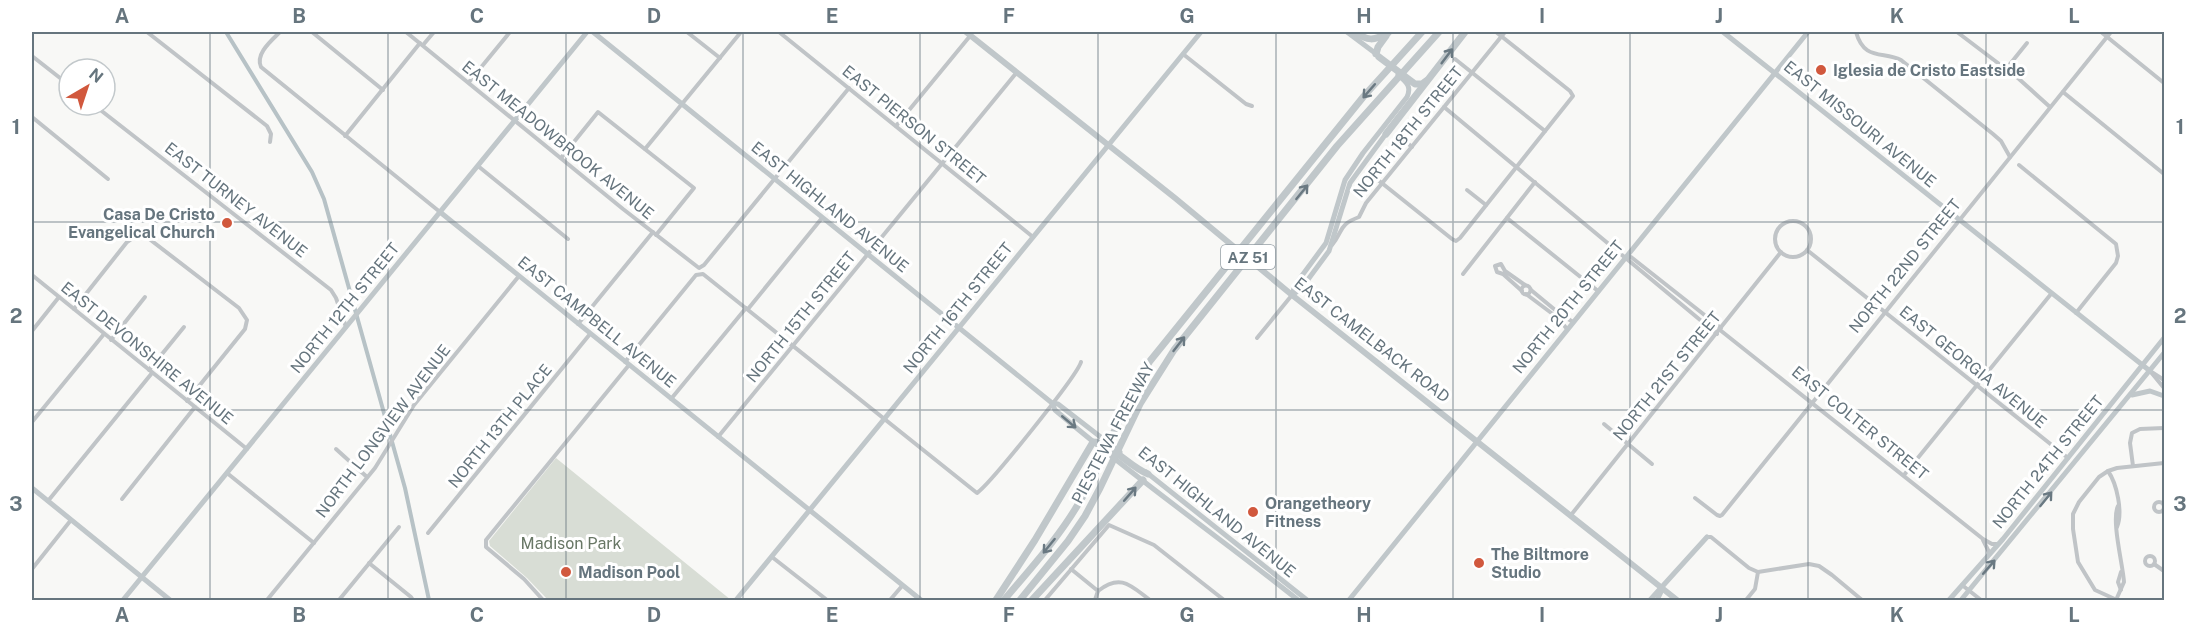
<svg xmlns="http://www.w3.org/2000/svg" width="2196" height="632" font-family="'Public Sans',sans-serif">
<style>
.green{fill:#d8ddd5}
.lines{fill:none;stroke-linecap:round;stroke-linejoin:round}
.canal{stroke:#b7c2c6;stroke-width:4}
.street{stroke:#c0c4c7;stroke-width:4}
.secondary{stroke:#c0c7ca;stroke-width:5}
.primary{stroke:#c0c7ca;stroke-width:6}
.highway{stroke:#c0c7ca;stroke-width:7}
.oneway{stroke:#6a7982}
.grid{fill:none;stroke:#66757e;stroke-width:1.5;stroke-opacity:0.55}
.poi-dot{fill:#d1583d;stroke:#fff;stroke-width:2}
.labels{text-anchor:middle;dominant-baseline:central;stroke-width:6;stroke-linejoin:round;paint-order:stroke}
.shield{fill:#fff;stroke:#949ea5;stroke-width:1.5}
.shield-label{font-size:15px;font-weight:bold;fill:#66757e}
.poi-label{font-size:16px;font-weight:bold;fill:#66757e;stroke:#fff;text-anchor:start}
.street-label{font-size:16px;fill:#66757e;stroke:#fff}
.park-label{font-size:16px;fill:#687765;stroke:#fff}
.neatline{fill:none;stroke:#66757e;stroke-width:2}
.grid-label{font-size:20px;text-anchor:middle;font-weight:bold;fill:#66757e}
</style>
<rect width="100%" height="100%" fill="#f8f8f6"/>
<!-- green -->
<path class="green" d="M556,458L731,600H548L527,578L490,546L489,541Z"/>
<g class="lines">
<!-- canal -->
<path class="canal" d="M226,32L312,172L324,199L405,488L429,600"/>
<!-- street -->
<g class="street">
<path d="M147,32L267,126L271,134L270,142"/>
<path d="M280,32C271,41 255,54 261,67L440,212"/>
<path d="M312,32L383,90"/>
<path d="M406,32L623,209L699,268L704,265L849,88"/>
<path d="M687,32L720,58"/>
<path d="M779,32L1033,237"/>
<path d="M1856,32C1864,61 1883,51 1901,60L1993,134L2001,141L2010,157"/>
<path d="M1957,32L2019,79L2050,107"/>
<path d="M2101,32L2164,83"/>
<path d="M423,45L434,32"/>
<path d="M1183,54L1246,104L1252,106"/>
<path d="M32,56L69,85"/>
<path d="M1455,59L1545,131"/>
<path d="M2006,69L2027,43"/>
<path d="M469,82L510,32"/>
<path d="M2063,92L2164,174"/>
<path d="M94,105L331,290L336,298L346,327"/>
<path d="M1444,107L1717,334"/>
<path d="M32,117L108,179"/>
<path d="M896,126L970,36"/>
<path d="M1398,135L1412,147"/>
<path d="M345,136L420,43"/>
<path d="M645,149L741,32"/>
<path d="M561,158L598,112L694,188L656,235"/>
<path d="M2019,165L2116,244L2118,256L2116,263L2076,313"/>
<path d="M478,166L568,239"/>
<path d="M1368,172L1452,239L1456,241L1460,238L1573,96L1570,91L1496,32"/>
<path d="M1467,190L1486,205"/>
<path d="M1507,218L1598,291"/>
<circle cx="1793" cy="239" r="18"/>
<path d="M1332,245C1344,230 1338,225 1359,217L1366,203L1505,32"/>
<path d="M1807,250L2068,458"/>
<path d="M1627,257H1631L1721,328"/>
<path d="M1463,274L1535,182"/>
<path d="M32,275L247,449"/>
<circle cx="1526" cy="290" r="4.5"/>
<path d="M1531,290L1560,314L1573,322"/>
<path d="M1522,291L1503,274L1497,272L1495,266L1501,264L1505,271L1525,285"/>
<path d="M1526,294L1558,318L1567,329"/>
<path d="M74,309L127,242L137,235L148,238L239,308L247,320L245,329L187,401"/>
<path d="M748,309L822,218"/>
<path d="M578,324L653,232"/>
<path d="M1720,330L1983,539L1992,544H1998"/>
<path d="M32,331L59,297"/>
<path d="M1257,338L1292,295"/>
<path d="M111,340L145,297"/>
<path d="M625,362L696,275L703,274L977,493C990,484 1077,376 1081,362"/>
<path d="M149,370L184,327"/>
<path d="M2150,371L2164,388"/>
<path d="M2150,371L2164,380"/>
<path d="M671,399L746,308"/>
<path d="M32,422L104,334"/>
<path d="M1604,424L1652,464"/>
<path d="M718,437L1017,72"/>
<path d="M336,449L367,477"/>
<path d="M2133,466L2130,443L2132,433L2140,429L2164,428"/>
<path d="M2108,471C2117,484 2123,512 2117,527"/>
<path d="M227,473L314,543"/>
<path d="M1904,475L2051,294"/>
<path d="M1695,498L1717,515L1720,516L1722,515L2111,32"/>
<path d="M122,499L195,407"/>
<path d="M48,501L152,373"/>
<circle cx="2159" cy="507" r="5"/>
<path d="M1571,515L1781,252"/>
<path d="M428,533L590,334"/>
<path d="M1707,537H1711L1749,568L1758,572L1809,564L1819,566L1832,575L1862,600"/>
<path d="M1983,540L1990,554"/>
<circle cx="2150" cy="561" r="5"/>
<path d="M772,557L827,600"/>
<path d="M369,563L411,597L413,600"/>
<path d="M2154,564L2164,571"/>
<path d="M32,569L71,520"/>
<path d="M1071,569L1098,591L1095,600"/>
<path d="M1962,585L1981,600"/>
<path d="M2121,590L2118,582L2121,572"/>
<path d="M1098,591C1121,573 1131,586 1150,600"/>
<path d="M267,600L375,468L414,405L519,276"/>
<path d="M339,600L399,527"/>
<path d="M543,600L524,579L486,547V540L629,365"/>
<path d="M890,600L902,586"/>
<path d="M1045,600L1109,525L1154,545L1224,600"/>
<path d="M1746,600L1755,589L1758,572"/>
<path d="M2116,600L2124,582C2123,565 2111,520 2118,506"/>
<path d="M2117,600L2095,590L2078,562L2073,529V514L2079,502L2099,477L2108,471L2117,468L2164,463"/>
</g>
<!-- secondary -->
<g class="secondary">
<path d="M593,32L1052,403L1058,404L1120,452"/>
<path d="M1347,32L1379,56"/>
<path d="M1723,32L2150,371"/>
<path d="M440,212L921,600"/>
<path d="M1292,295L1295,285L1326,243L1345,180L1363,153L1407,97C1412,86 1406,82 1398,75"/>
<path d="M1292,295L1301,289L1329,251L1350,183L1388,131"/>
<path d="M2132,395L2150,391L2164,396"/>
<path d="M1052,403L1055,410C1133,477 1218,536 1298,600"/>
<path d="M1146,472L1307,600"/>
<path d="M32,488L170,600"/>
<path d="M123,600L587,32"/>
<path d="M736,600L1201,32"/>
<path d="M1349,600L1808,32"/>
<path d="M1650,600L1707,537"/>
<path d="M1657,600L1662,590"/>
<path d="M1949,600L2003,539L2164,338"/>
<path d="M1961,600L2164,353"/>
</g>
<!-- primary -->
<path class="primary" d="M966,32L1175,198L1292,295L1677,600"/>
<!-- highway -->
<g class="highway">
<path d="M1355,32C1367,41 1374,41 1388,33"/>
<path d="M1376,54L1378,47L1386,36"/>
<path d="M1379,57L1415,84H1422L1426,81"/>
<path d="M1386,134L1465,32"/>
<path d="M996,600L1035,540L1093,442C1109,442 1131,468 1148,474"/>
<path d="M1004,600C1032,567 1063,533 1084,494C1108,450 1124,403 1150,361L1364,96L1422,32"/>
<path d="M1020,600L1068,541L1085,516L1100,488L1140,404L1174,350L1337,146L1439,32"/>
<path d="M1032,600L1143,480"/>
</g>
</g>
<!-- one-way arrows -->
<defs><path id="oneway-shaft" d="M-6 0H5M1.5-3L5.5 0L1.5 3" fill="none" stroke-width="1.6" stroke-linecap="round" stroke-linejoin="round" transform="scale(1.5)"/></defs>
<g class="oneway">
<use href="#oneway-shaft" transform="translate(1447 56) rotate(-53)"/>
<use href="#oneway-shaft" transform="translate(1369 91) rotate(131)"/>
<use href="#oneway-shaft" transform="translate(1302 192) rotate(-51)"/>
<use href="#oneway-shaft" transform="translate(1179 344) rotate(-52)"/>
<use href="#oneway-shaft" transform="translate(1069 422) rotate(40)"/>
<use href="#oneway-shaft" transform="translate(1130 494) rotate(-49)"/>
<use href="#oneway-shaft" transform="translate(2046 499) rotate(-51)"/>
<use href="#oneway-shaft" transform="translate(1049 546) rotate(129)"/>
<use href="#oneway-shaft" transform="translate(1989 567) rotate(-49)"/>
</g>
<!-- grid -->
<path class="grid" d="M210,32V600M388,32V600M566,32V600M743,32V600M920,32V600M1098,32V600M1276,32V600M1453,32V600M1630,32V600M1808,32V600M1986,32V600M32,222H2164M32,410H2164"/>
<!-- markers -->
<g class="poi-dot">
<circle cx="1821" cy="70" r="6"/>
<circle cx="227" cy="223" r="6"/>
<circle cx="1253" cy="512" r="6"/>
<circle cx="1479" cy="563" r="6"/>
<circle cx="566" cy="572" r="6"/>
</g>
<g class="labels">
<!-- shield labels -->
<rect class="shield" x="1221" y="245" width="54" height="24" rx="4.5"/>
<g class="shield-label">
<text x="1248" y="257">AZ 51</text>
</g>
<!-- poi labels -->
<g class="poi-label">
<text x="1833" y="70">Iglesia de Cristo Eastside</text>
<text x="215" y="214" text-anchor="end">Casa De Cristo<tspan x="215" dy="18">Evangelical Church</tspan></text>
<text x="1265" y="503">Orangetheory<tspan x="1265" dy="18">Fitness</tspan></text>
<text x="1491" y="554">The Biltmore<tspan x="1491" dy="18">Studio</tspan></text>
<text x="578" y="572">Madison Pool</text>
</g>
<!-- street labels -->
<g class="street-label">
<text transform="translate(1860 124) rotate(39)">EAST MISSOURI AVENUE</text>
<text transform="translate(914 125) rotate(39)">EAST PIERSON STREET</text>
<text transform="translate(1408 132) rotate(-51)">NORTH 18TH STREET</text>
<text transform="translate(558 140) rotate(39)">EAST MEADOWBROOK AVENUE</text>
<text transform="translate(236 200) rotate(38)">EAST TURNEY AVENUE</text>
<text transform="translate(830 207) rotate(39)">EAST HIGHLAND AVENUE</text>
<text transform="translate(1905 266) rotate(-51)">NORTH 22ND STREET</text>
<text transform="translate(1568 307) rotate(-51)">NORTH 20TH STREET</text>
<text transform="translate(345 308) rotate(-51)">NORTH 12TH STREET</text>
<text transform="translate(958 308) rotate(-51)">NORTH 16TH STREET</text>
<text transform="translate(801 317) rotate(-51)">NORTH 15TH STREET</text>
<text transform="translate(597 322) rotate(39)">EAST CAMPBELL AVENUE</text>
<text transform="translate(1372 340) rotate(38)">EAST CAMELBACK ROAD</text>
<text transform="translate(147 353) rotate(39)">EAST DEVONSHIRE AVENUE</text>
<text transform="translate(1973 367) rotate(39)">EAST GEORGIA AVENUE</text>
<text transform="translate(1667 376) rotate(-51)">NORTH 21ST STREET</text>
<text transform="translate(1860 423) rotate(39)">EAST COLTER STREET</text>
<text transform="translate(500 426) rotate(-51)">NORTH 13TH PLACE</text>
<text transform="translate(383 431) rotate(-53)">NORTH LONGVIEW AVENUE</text>
<text transform="translate(1113 433) rotate(-62)">PIESTEWA FREEWAY</text>
<text transform="translate(2048 462) rotate(-51)">NORTH 24TH STREET</text>
<text transform="translate(1217 512) rotate(39)">EAST HIGHLAND AVENUE</text>
</g>
<!-- park labels -->
<g class="park-label">
<text x="571" y="543">Madison Park</text>
</g>
</g>
<!-- border -->
<rect width="2196" height="632" fill="none" stroke="#ffffff" stroke-width="66"/>
<!-- north arrow -->
<g transform="translate(87 87) rotate(39)"><circle r="28" fill="#ffffff" stroke="#c2c8cb" stroke-width="1.5"/>
<path d="M0-4.5L10 22L0 15L-10 22Z" fill="#d1583d"/>
<text y="-9" font-size="16" font-weight="bold" text-anchor="middle" fill="#66757e">N</text>
</g>
<rect x="33" y="33" width="2130" height="566" class="neatline"/>
<g class="grid-label">
<text x="122" y="23">A</text>
<text x="299" y="23">B</text>
<text x="477" y="23">C</text>
<text x="654" y="23">D</text>
<text x="832" y="23">E</text>
<text x="1009" y="23">F</text>
<text x="1187" y="23">G</text>
<text x="1364" y="23">H</text>
<text x="1542" y="23">I</text>
<text x="1719" y="23">J</text>
<text x="1897" y="23">K</text>
<text x="2074" y="23">L</text>
<text x="16" y="134">1</text>
<text x="2180" y="134">1</text>
<text x="16" y="323">2</text>
<text x="2180" y="323">2</text>
<text x="16" y="511">3</text>
<text x="2180" y="511">3</text>
<text x="122" y="622">A</text>
<text x="299" y="622">B</text>
<text x="477" y="622">C</text>
<text x="654" y="622">D</text>
<text x="832" y="622">E</text>
<text x="1009" y="622">F</text>
<text x="1187" y="622">G</text>
<text x="1364" y="622">H</text>
<text x="1542" y="622">I</text>
<text x="1719" y="622">J</text>
<text x="1897" y="622">K</text>
<text x="2074" y="622">L</text>
</g>
</svg>
